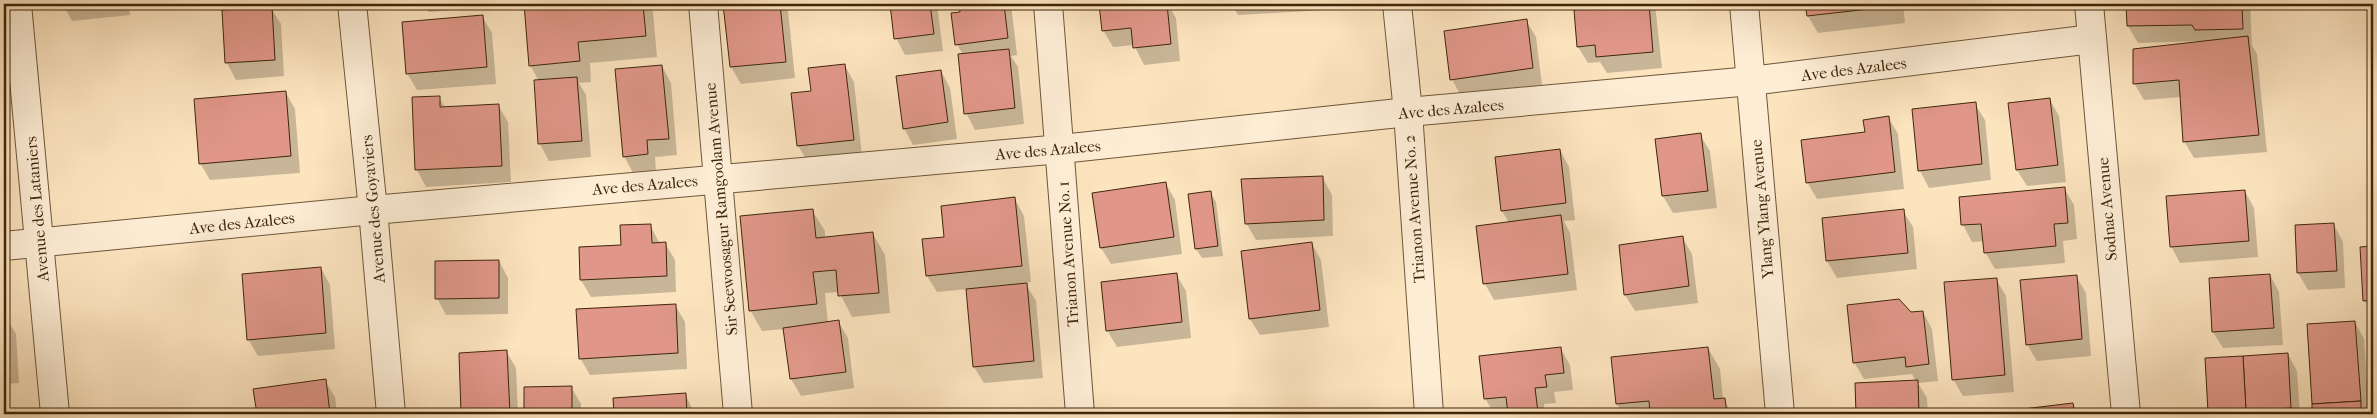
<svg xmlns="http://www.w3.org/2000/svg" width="2377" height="418" font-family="'IM FELL French Canon',serif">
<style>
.shadow{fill:#0003}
.building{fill:#e09789;stroke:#3f260b}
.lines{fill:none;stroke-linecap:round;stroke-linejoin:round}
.street-casing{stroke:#6e5638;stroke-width:30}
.street{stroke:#fdedd5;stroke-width:28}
.labels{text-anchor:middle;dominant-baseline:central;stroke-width:4;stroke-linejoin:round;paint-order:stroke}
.street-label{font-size:16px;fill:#3f260b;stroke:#fdedd5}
</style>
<rect width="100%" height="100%" fill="#fce4bf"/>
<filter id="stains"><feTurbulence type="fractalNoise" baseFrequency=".004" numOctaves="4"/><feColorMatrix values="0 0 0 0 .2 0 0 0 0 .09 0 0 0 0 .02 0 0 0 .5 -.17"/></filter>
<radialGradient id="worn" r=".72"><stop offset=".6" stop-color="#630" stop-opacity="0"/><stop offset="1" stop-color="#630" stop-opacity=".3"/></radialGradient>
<!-- shadow -->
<g class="shadow">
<path d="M63,4H129L130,15L72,21Z"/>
<path d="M425,4H522L429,12Z"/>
<path d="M525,4H649L653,12L657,57L590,63L591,82L579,83L586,95L591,157L549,161L540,144L535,81H539L530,65Z"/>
<path d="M724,4H784L788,11L795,78L741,84L731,67Z"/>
<path d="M892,4H937L943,51L905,55L896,38Z"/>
<path d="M956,4H1011L1017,55L1011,56L1018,67L1024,124L975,130L966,113L963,55L957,44L962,13Z"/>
<path d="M1100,4H1168L1176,18L1180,61L1144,65L1134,45L1113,47L1103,30Z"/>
<path d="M1232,4H1374L1375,7L1238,15Z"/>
<path d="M1586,4H1655L1662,68L1607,73L1600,62L1588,63L1578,47L1586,10Z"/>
<path d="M1807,4H1903L1905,23L1818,33L1808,16Z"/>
<path d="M2127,4H2250L2252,45L2257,54L2267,152L2194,158L2184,141L2181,97L2144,100L2134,83L2199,43V41L2138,43L2128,26Z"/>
<path d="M271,8L281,24L284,76L236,80L227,63L223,11Z"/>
<path d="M482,16L492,33L496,84L417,90L407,73Z"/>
<path d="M1526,20L1536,37L1542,85L1461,96L1452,79Z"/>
<path d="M662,66L671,83L677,155L655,157L656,171L633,173L624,156Z"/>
<path d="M845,66L854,82L862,156L808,162L798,146Z"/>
<path d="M941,71L950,88L957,139L913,145L904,128Z"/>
<path d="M286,93L295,109L300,173L210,180L200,163Z"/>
<path d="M439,97L445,108L498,105L508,122L511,182L426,187L417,170L413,98Z"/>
<path d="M2050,100L2059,116L2066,182L2027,186L2017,170Z"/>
<path d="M1975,104L1985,120L1991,180L1929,188L1920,171L1913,110Z"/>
<path d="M1888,117L1898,134L1904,189L1817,199L1807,182Z"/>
<path d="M1700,135L1710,151L1717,208L1673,213L1663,196L1657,140Z"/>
<path d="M1560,150L1569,167L1575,220L1564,221L1570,233L1577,290L1494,300L1485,284L1509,223L1502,211Z"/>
<path d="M1323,178L1332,195L1333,236L1256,240L1246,223Z"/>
<path d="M1166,184L1175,200L1182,254L1111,264L1101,248Z"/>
<path d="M2064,188L2074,205L2077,239L2063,241L2065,263L1995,269L1985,252L1984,241L1972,242L1963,225Z"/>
<path d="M2245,191L2254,208L2258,257L2180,263L2171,246Z"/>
<path d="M1210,192L1216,202L1223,256L1202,258L1196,249Z"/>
<path d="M1015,199L1024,216L1031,282L1025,283L1036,301L1043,378L984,383L974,367L968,289L937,292L927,276L946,238Z"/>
<path d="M812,210L825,231V238L873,234L885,255L890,313L852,317L839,292L825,293L828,323L838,321L848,338L854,388L801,396L791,379L785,329L762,331L750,310Z"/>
<path d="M1903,211L1913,227L1917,269L1837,278L1827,261L1824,219Z"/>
<path d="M650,225L660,244L665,243L675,260L676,292L591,297L581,280L580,248L622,246Z"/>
<path d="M2334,225L2343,242L2345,288L2308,290L2298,273Z"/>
<path d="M1682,237L1692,254L1698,303L1635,311L1625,295Z"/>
<path d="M1312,244L1321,260L1329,327L1260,335L1250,319Z"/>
<path d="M2361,248H2373V316L2364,300Z"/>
<path d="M499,261L508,278V314L446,315L437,298Z"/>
<path d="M321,268L330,285L335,349L258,356L248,339Z"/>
<path d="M1176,274L1186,291L1191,338L1117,347L1107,330Z"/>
<path d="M2270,275L2279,292L2283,345L2223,348L2213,332Z"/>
<path d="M2076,276L2086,293L2091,356L2037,361L2027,344Z"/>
<path d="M1996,279L2006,296L2014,392L1963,396L1953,379Z"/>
<path d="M675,305L685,322L687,369L590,375L580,358Z"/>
<path d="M1923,312L1932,329L1938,381L1918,383L1927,398L1928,414H1858L1856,384L1916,382L1912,374L1864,379L1854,362L1910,313Z"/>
<path d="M4,314L16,334L19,383L4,384Z"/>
<path d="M2355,322L2364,339L2369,411H2373V414H2313L2308,325Z"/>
<path d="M1708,348L1720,369L1723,399L1733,414H1624L1617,404Z"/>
<path d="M1561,349L1570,365L1573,390L1554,392L1556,403L1544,404L1545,413L1560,411L1561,414H1494L1485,398Z"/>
<path d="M506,351L516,368L518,414H462L460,354Z"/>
<path d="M2288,354L2297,371L2300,414H2210L2209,412Z"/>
<path d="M325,381L335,397L337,414H258L255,390Z"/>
<path d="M571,387L581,404V414H526L525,388Z"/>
<path d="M685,394L695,414H616L614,399Z"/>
<path d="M2073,405L2078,414H2025V410Z"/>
</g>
<!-- building -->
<g class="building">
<path d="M524,4H643L646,36L578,42L580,61L529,66Z"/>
<path d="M723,4H780L786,62L730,67Z"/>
<path d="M890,4H930L934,34L894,39Z"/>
<path d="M959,4H1004L1008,38L955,45L951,13L960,12Z"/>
<path d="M1099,4H1167L1171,44L1133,48L1131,28L1102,31Z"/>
<path d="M1584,4H1649L1653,52L1596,57L1595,45L1577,47L1574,10L1585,9Z"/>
<path d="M1805,4H1896V6L1807,16Z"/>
<path d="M2126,4H2242L2243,29L2195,30L2192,25L2127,26Z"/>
<path d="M272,6L275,60L225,63L222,10Z"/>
<path d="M483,15L487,67L406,74L402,22Z"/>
<path d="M1527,19L1533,68L1450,80L1444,31Z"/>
<path d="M2248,36L2259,135L2183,142L2179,80L2133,84V49Z"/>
<path d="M1009,49L1015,108L964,114L958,54Z"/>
<path d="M845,64L854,140L797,146L791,93L811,91L808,68Z"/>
<path d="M662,65L669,139L647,140L648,154L623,157L615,69Z"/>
<path d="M941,70L948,122L903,129L896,76Z"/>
<path d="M577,77L582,141L538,144L534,80Z"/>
<path d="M286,91L291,156L199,164L194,99Z"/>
<path d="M440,96V107L499,104L502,166L415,170L412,97Z"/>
<path d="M2050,98L2058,165L2016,170L2008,103Z"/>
<path d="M1976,102L1982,164L1918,171L1912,109Z"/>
<path d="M1889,116L1895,172L1806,183L1801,140L1865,132L1863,120Z"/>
<path d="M1701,133L1708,191L1662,196L1655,139Z"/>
<path d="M1560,149L1566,203L1501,211L1495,157Z"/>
<path d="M1323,176L1324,220L1245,224L1241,179Z"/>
<path d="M1166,182L1174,237L1100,248L1092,193Z"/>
<path d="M2065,187L2068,223L2054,224L2056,246L1984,253L1981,224L1961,225L1959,197Z"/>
<path d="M2245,190L2249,241L2170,247L2166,196Z"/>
<path d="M1211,191L1218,246L1195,249L1188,194Z"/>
<path d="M1015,197L1022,266L926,276L922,239L944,237L941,206Z"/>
<path d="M813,209L816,238L873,232L879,293L838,296L836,270L813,272L817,304L749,311L740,216Z"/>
<path d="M1904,209L1908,253L1826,261L1822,218Z"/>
<path d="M1561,215L1568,274L1483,284L1476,226Z"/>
<path d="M2334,223L2337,271L2297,273L2295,225Z"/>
<path d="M651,224L652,243L666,242L667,276L580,280L579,247L621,245L620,225Z"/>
<path d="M1683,236L1689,286L1624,295L1619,245Z"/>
<path d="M1312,242L1320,310L1249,319L1241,251Z"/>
<path d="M2373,246V300L2363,301L2360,247Z"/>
<path d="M499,260V298L435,299V261Z"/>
<path d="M321,267L326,333L247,340L242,274Z"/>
<path d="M1177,273L1182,322L1106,331L1101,282Z"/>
<path d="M2270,274L2274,328L2212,332L2209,278Z"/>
<path d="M2077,275L2082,339L2026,345L2020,280Z"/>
<path d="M1997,278L2005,375L1952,380L1944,282Z"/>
<path d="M1027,283L1034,361L973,367L966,289Z"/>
<path d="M1899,299L1911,312L1923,311L1929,364L1906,367L1905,357L1853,363L1847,305Z"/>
<path d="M676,304L678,353L579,359L576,309Z"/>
<path d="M4,312L7,362L4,363Z"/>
<path d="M839,320L846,372L790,379L783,328Z"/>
<path d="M2355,321L2361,401L2312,404L2307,324Z"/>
<path d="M1561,347L1564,373L1545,375L1547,387L1535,388L1538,412L1508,414L1506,397L1484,399L1479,356Z"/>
<path d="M1708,347L1714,399L1725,398L1727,414H1650L1649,401L1616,404L1611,357Z"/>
<path d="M507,350L510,414H461L459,353Z"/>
<path d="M2288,353L2291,408L2246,411L2243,356Z"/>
<path d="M2243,356L2246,411L2208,412L2205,358Z"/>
<path d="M326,379L330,414H257L253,389Z"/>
<path d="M1918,380L1919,414H1856L1855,383Z"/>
<path d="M572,386V414H524V387Z"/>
<path d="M686,393L687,414H614L613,398Z"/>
<path d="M2361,401V414H2312V404Z"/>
<path d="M2073,403L2075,414H2024L2023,409Z"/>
<path d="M2373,409V414H2361V410Z"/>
<path d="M1560,410L1561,414H1509L1538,412Z"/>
</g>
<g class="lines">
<!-- street casing -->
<g class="street-casing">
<g id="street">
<path d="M17,4L55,414"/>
<path d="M352,4L373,210L391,414"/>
<path d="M703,4L738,414"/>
<path d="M1048,4L1080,414"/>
<path d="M1397,4L1408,112L1429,414"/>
<path d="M1744,4L1780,414"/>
<path d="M2089,4L2126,414"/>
<path d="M4,246L373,210L1061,149L1408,112L1751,81L2092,39"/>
</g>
</g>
<!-- street -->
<use href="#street" class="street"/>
</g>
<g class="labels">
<!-- street labels -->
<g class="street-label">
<text transform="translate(1854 69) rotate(-7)">Ave des Azalees</text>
<text transform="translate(1451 109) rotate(-5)">Ave des Azalees</text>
<text transform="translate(1048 150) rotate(-5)">Ave des Azalees</text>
<text transform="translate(645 185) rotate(-5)">Ave des Azalees</text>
<text transform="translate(37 209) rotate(-95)">Avenue des Lataniers</text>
<text transform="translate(373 209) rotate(-95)">Avenue des Goyaviers</text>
<text transform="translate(721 209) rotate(-95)">Sir Seewoosagur Ramgoolam Avenue</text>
<text transform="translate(1414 209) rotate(-94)">Trianon Avenue No. 2</text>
<text transform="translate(1762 209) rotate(-95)">Ylang Ylang Avenue</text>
<text transform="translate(2107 209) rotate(-95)">Sodnac Avenue</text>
<text transform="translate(242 223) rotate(-6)">Ave des Azalees</text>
<text transform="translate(1068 254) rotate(-94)">Trianon Avenue No. 1</text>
</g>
</g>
<!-- margin -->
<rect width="2377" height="418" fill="none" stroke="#fce4bf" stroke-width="20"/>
<rect x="5" y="5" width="2367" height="408" fill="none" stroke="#3f260b" stroke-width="2.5"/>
<rect x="10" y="10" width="2357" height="398" fill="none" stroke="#3f260b"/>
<rect width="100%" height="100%" filter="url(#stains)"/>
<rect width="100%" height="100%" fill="url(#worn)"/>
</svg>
